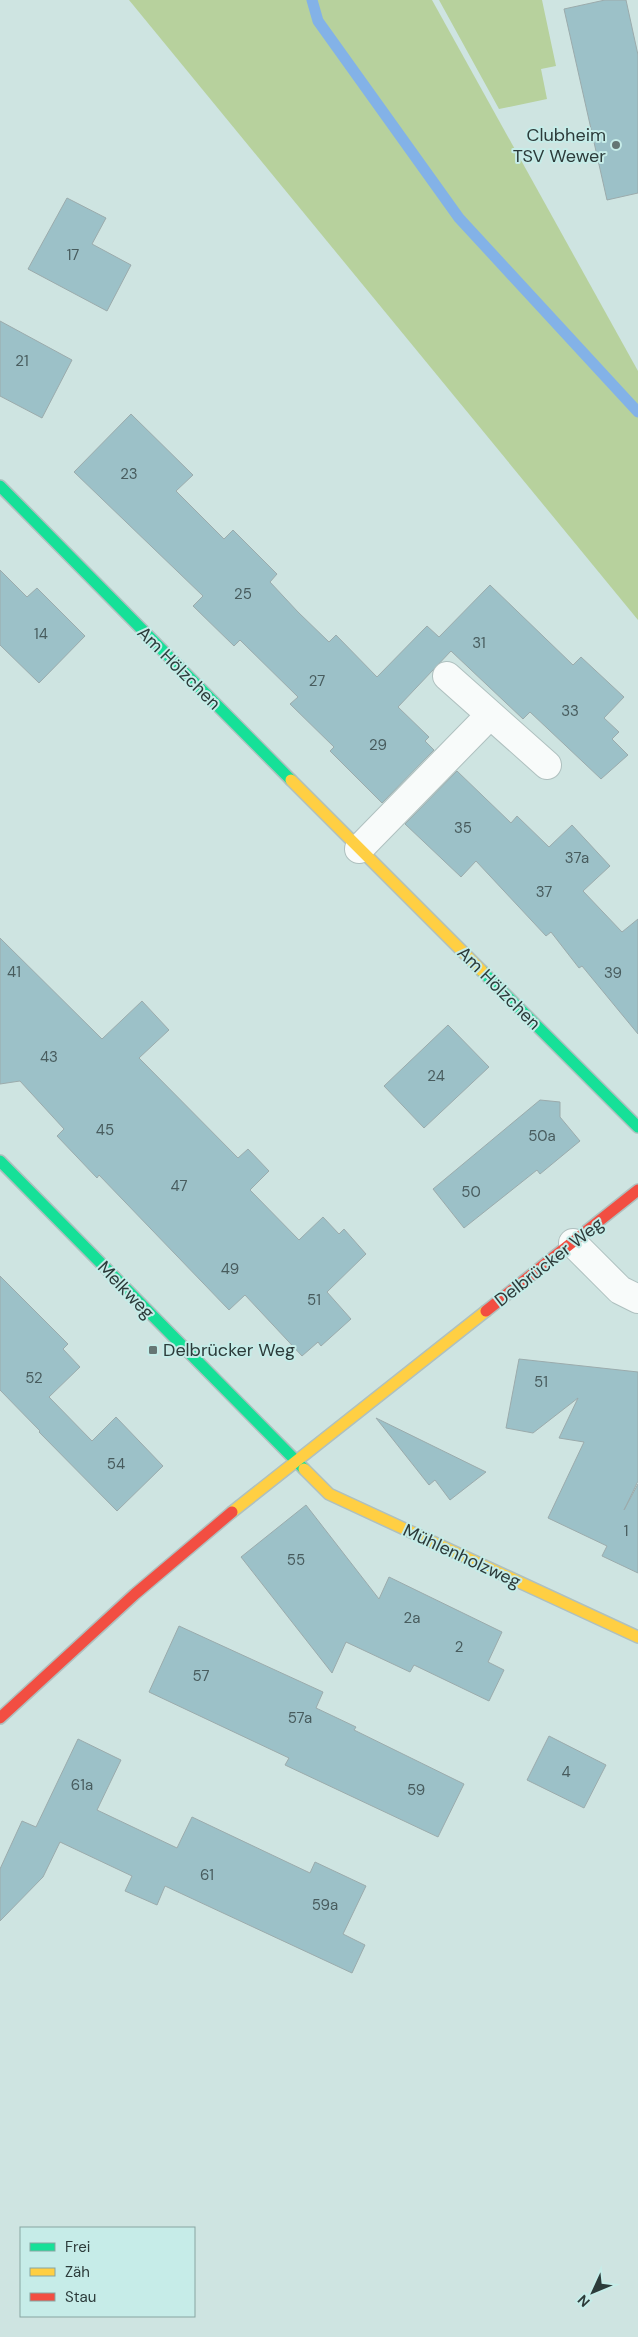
<svg xmlns="http://www.w3.org/2000/svg" width="638" height="2337" font-family="'DM Sans',sans-serif">
<style>
.green{fill:#b7d19d}
.lines{fill:none;stroke-linecap:round;stroke-linejoin:round}
.stream{stroke:#83b2e7;stroke-width:11}
.building{fill:#9cc1c8;stroke:#9babac}
.street-casing{stroke:#afc0bf;stroke-width:30}
.fast-casing{stroke:#afc0bf;stroke-width:14}
.slow-casing{stroke:#afc0bf;stroke-width:14}
.jam-casing{stroke:#afc0bf;stroke-width:14}
.street{stroke:#f8fbfa;stroke-width:28}
.fast{stroke:#16e098;stroke-width:11}
.slow{stroke:#ffcf43;stroke-width:11}
.jam{stroke:#f24e42;stroke-width:11}
.poi-dot{fill:#657674;stroke:#c6ece8;stroke-width:2}
.labels{text-anchor:middle;dominant-baseline:central;stroke-width:4;stroke-linejoin:round;paint-order:stroke}
.number-label{font-size:15px;fill:#485c5e}
.poi-label{font-size:18px;fill:#2c3b3a;stroke:#c6ece8;text-anchor:end}
.street-label{font-size:18px;fill:#2c3b3a;stroke:#c6ece8}
</style>
<rect width="100%" height="100%" fill="#cee4e1"/>
<!-- green -->
<g class="green">
<path d="M129,0H432L638,371V620Z"/>
<path d="M439,0H542L556,66L541,69L547,99L499,109Z"/>
</g>
<g class="lines">
<!-- stream -->
<path class="stream" d="M312,0L318,21L459,218L638,412"/>
</g>
<!-- building -->
<g class="building">
<path d="M605,0H626L638,55V193L607,200L564,9Z"/>
<path d="M67,198L106,218L92,244L131,265L107,311L28,269Z"/>
<path d="M0,321L72,360L42,418L0,396Z"/>
<path d="M131,414L193,475L176,491L224,539L233,530L277,574L270,582L298,612L329,642L336,635L377,677L427,626L439,637L490,585L573,665L581,657L624,697L604,718L619,732L612,739L628,755L601,779L530,712L523,719L451,651L398,707L429,737L425,741L434,750L382,803L330,751L334,747L290,704L298,697L240,640L234,646L193,606L203,596L74,472Z"/>
<path d="M0,570L27,597L37,588L85,636L39,683L0,645Z"/>
<path d="M457,771L511,823L517,816L549,847L572,825L610,866L583,891L622,932L638,919V1034L582,966L579,968L551,932L546,936L476,861L461,877L405,824Z"/>
<path d="M0,938L102,1039L142,1001L169,1030L139,1058L238,1158L248,1149L269,1171L250,1190L299,1240L323,1217L339,1234L344,1229L366,1254L327,1292L351,1319L321,1346L318,1342L302,1356L245,1295L229,1310L99,1175L97,1178L57,1136L64,1129L20,1081L0,1084Z"/>
<path d="M448,1025L489,1067L424,1128L384,1086Z"/>
<path d="M540,1100L560,1102V1117L580,1141L540,1174L537,1170L464,1228L433,1189Z"/>
<path d="M0,1276L68,1344L63,1349L80,1367L49,1397L92,1441L116,1417L163,1466L117,1511L39,1432L40,1431L0,1390Z"/>
<path d="M519,1359L638,1372V1481L624,1510L638,1484V1573L602,1556L607,1546L548,1518L584,1442L559,1438L578,1398L533,1433L506,1428Z"/>
<path d="M376,1418L486,1472L450,1500L435,1480L429,1485Z"/>
<path d="M306,1505L379,1599L389,1577L502,1632L488,1662L504,1670L489,1701L414,1665L410,1672L346,1642L332,1673L241,1557Z"/>
<path d="M179,1626L323,1692L316,1708L356,1727L354,1730L464,1784L438,1837L285,1765L289,1758L149,1692Z"/>
<path d="M549,1736L606,1765L584,1808L527,1780Z"/>
<path d="M78,1739L121,1760L97,1810L177,1848L192,1817L310,1873L315,1862L366,1886L343,1934L365,1945L352,1973L165,1886L157,1905L125,1891L132,1876L60,1842L43,1877L0,1921V1869L22,1821L36,1827Z"/>
</g>
<g class="lines">
<!-- street casing -->
<g class="street-casing">
<g id="street">
<path d="M447,676L547,765"/>
<path d="M359,849L490,715"/>
<path d="M573,1243L620,1290L638,1299"/>
</g>
</g>
<!-- fast casing -->
<g class="fast-casing">
<g id="fast">
<path d="M0,486L291,780"/>
<path d="M482,971L638,1127"/>
<path d="M0,1161L304,1469"/>
</g>
</g>
<!-- slow casing -->
<g class="slow-casing">
<g id="slow">
<path d="M291,780L482,971"/>
<path d="M304,1469L329,1494L638,1637"/>
<path d="M232,1512L486,1311"/>
</g>
</g>
<!-- jam casing -->
<g class="jam-casing">
<g id="jam">
<path d="M486,1311L638,1190"/>
<path d="M0,1718L135,1594L232,1512"/>
</g>
</g>
<!-- street -->
<use href="#street" class="street"/>
<!-- fast -->
<use href="#fast" class="fast"/>
<!-- slow -->
<use href="#slow" class="slow"/>
<!-- jam -->
<use href="#jam" class="jam"/>
</g>
<!-- markers -->
<g class="poi-dot">
<circle cx="616" cy="145" r="5"/>
<rect x="148" y="1345" width="10" height="10" rx="2.5"/>
</g>
<g class="labels">
<!-- number labels -->
<g class="number-label">
<text x="73" y="255">17</text>
<text x="22" y="361">21</text>
<text x="129" y="474">23</text>
<text x="243" y="594">25</text>
<text x="41" y="634">14</text>
<text x="479" y="643">31</text>
<text x="317" y="681">27</text>
<text x="570" y="711">33</text>
<text x="378" y="745">29</text>
<text x="463" y="828">35</text>
<text x="577" y="858">37a</text>
<text x="544" y="892">37</text>
<text x="14" y="972">41</text>
<text x="613" y="973">39</text>
<text x="49" y="1057">43</text>
<text x="436" y="1076">24</text>
<text x="105" y="1130">45</text>
<text x="542" y="1136">50a</text>
<text x="179" y="1186">47</text>
<text x="471" y="1192">50</text>
<text x="230" y="1269">49</text>
<text x="314" y="1300">51</text>
<text x="34" y="1378">52</text>
<text x="541" y="1382">51</text>
<text x="116" y="1464">54</text>
<text x="626" y="1531">1</text>
<text x="296" y="1560">55</text>
<text x="412" y="1618">2a</text>
<text x="459" y="1647">2</text>
<text x="201" y="1676">57</text>
<text x="300" y="1718">57a</text>
<text x="566" y="1772">4</text>
<text x="82" y="1785">61a</text>
<text x="416" y="1790">59</text>
<text x="207" y="1875">61</text>
<text x="325" y="1905">59a</text>
</g>
<!-- poi labels -->
<g class="poi-label">
<text x="606" y="135">Clubheim<tspan x="606" dy="21">TSV Wewer</tspan></text>
<text x="163" y="1350" text-anchor="start">Delbrücker Weg</text>
</g>
<!-- street labels -->
<g class="street-label">
<text transform="translate(179 668) rotate(45)">Am Hölzchen</text>
<text transform="translate(499 988) rotate(45)">Am Hölzchen</text>
<text transform="translate(549 1262) rotate(-38)">Delbrücker Weg</text>
<text transform="translate(126 1290) rotate(46)">Melkweg</text>
<text transform="translate(462 1556) rotate(25)">Mühlenholzweg</text>
</g>
</g>
<!-- legend -->
<rect x="20" y="2227" width="175" height="90" fill="#c6ece8" stroke="#88a5a2"/>
<rect x="30" y="2243" width="25" height="8" fill="#16e098" stroke="#88a5a2"/>
<text x="65" y="2252" font-size="15" fill="#2c3b3a">Frei</text>
<rect x="30" y="2268" width="25" height="8" fill="#ffcf43" stroke="#88a5a2"/>
<text x="65" y="2277" font-size="15" fill="#2c3b3a">Zäh</text>
<rect x="30" y="2293" width="25" height="8" fill="#f24e42" stroke="#88a5a2"/>
<text x="65" y="2302" font-size="15" fill="#2c3b3a">Stau</text>
<!-- north arrow -->
<g transform="translate(593 2292) rotate(226)" stroke="#c6ece8" stroke-width="4" paint-order="stroke">
<path d="M0-4L9 19L0 12L-9 19Z" fill="#2c3b3a"/>
<text y="-8" font-size="14" font-weight="bold" text-anchor="middle" fill="#2c3b3a">N</text>
</g>
</svg>
